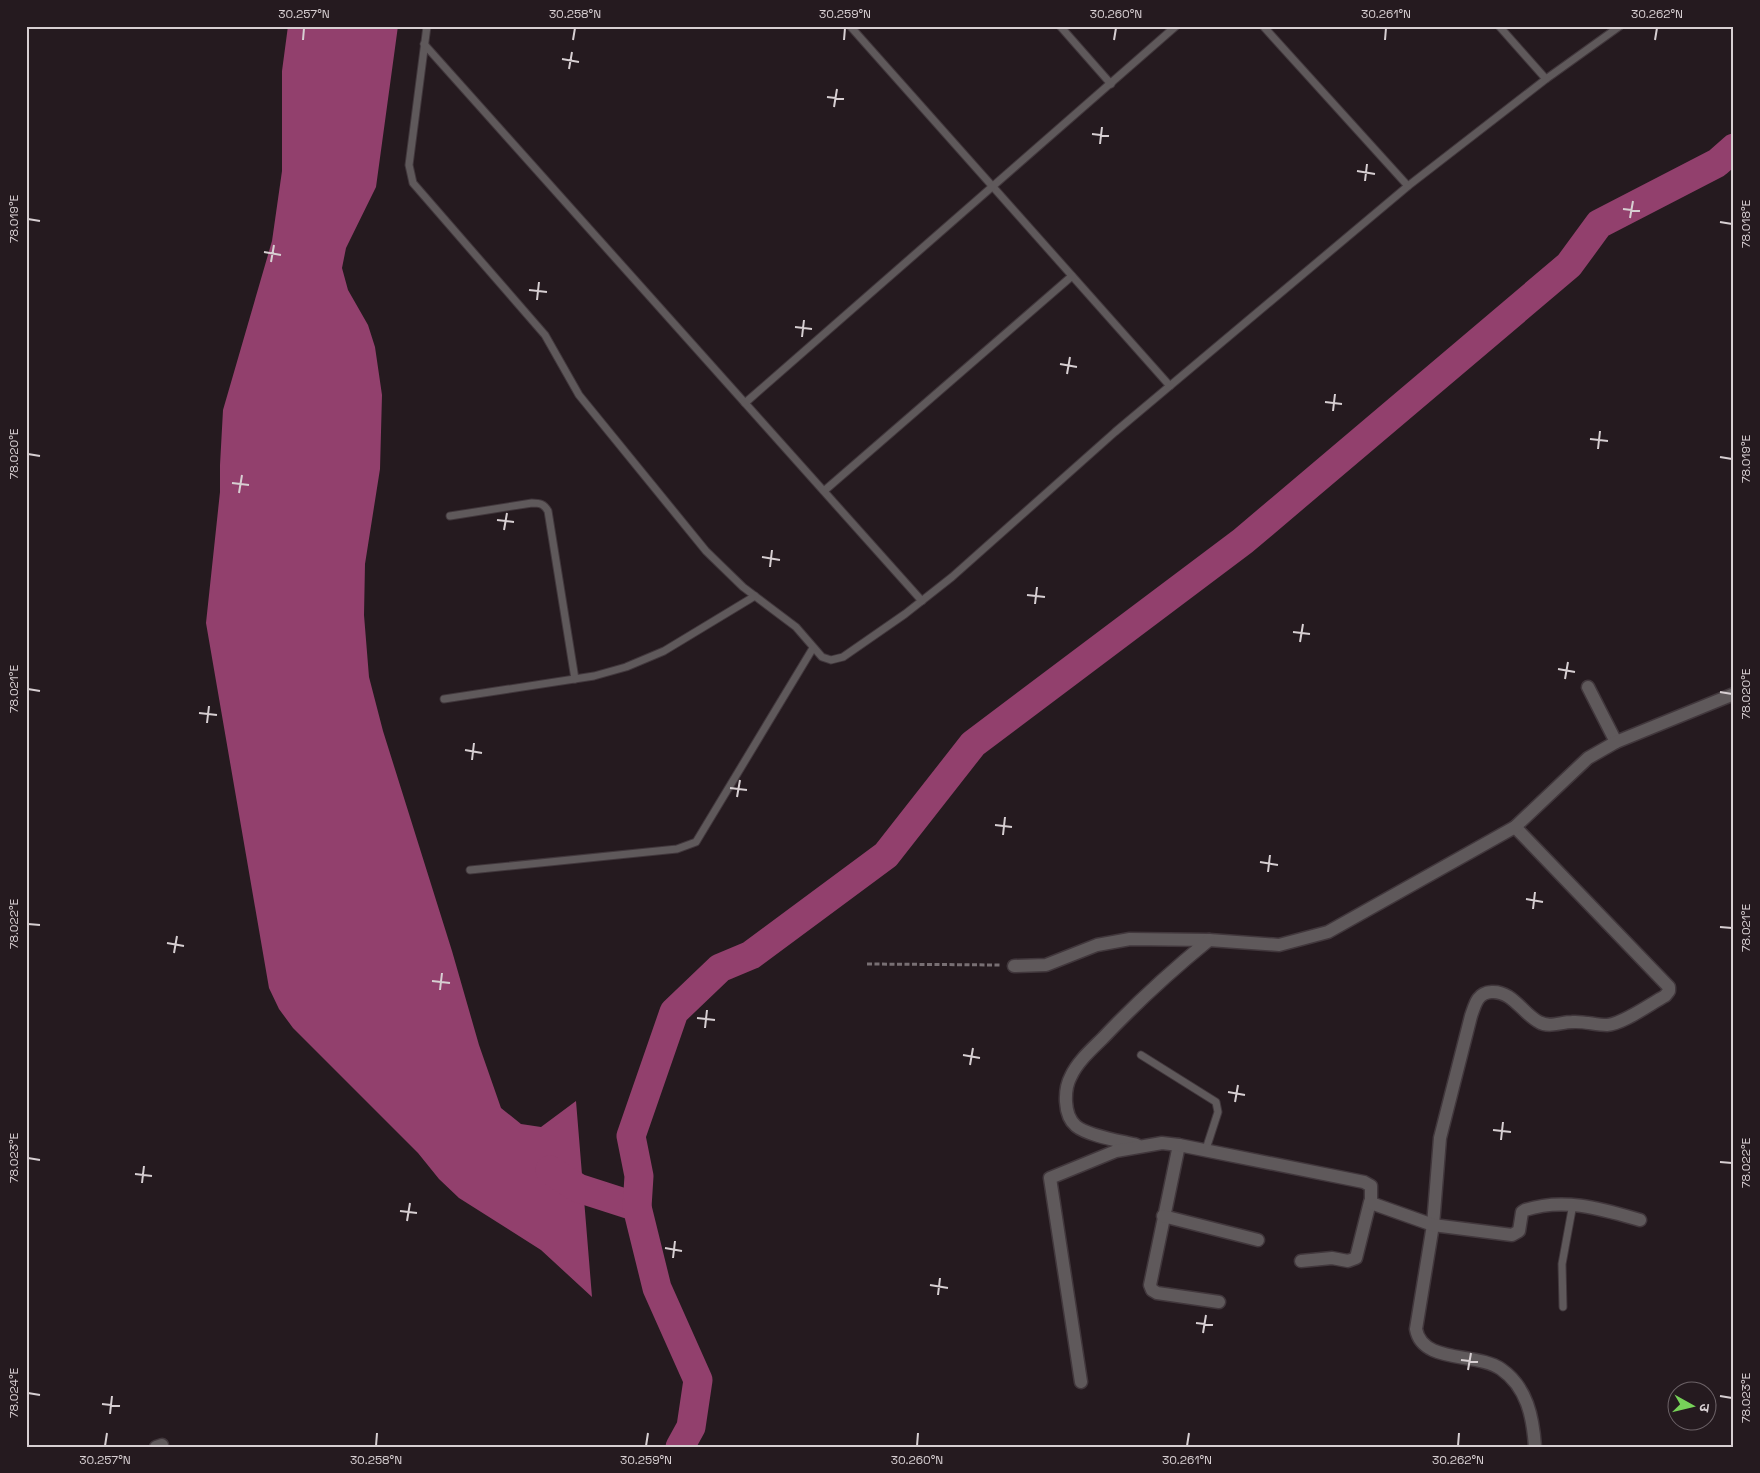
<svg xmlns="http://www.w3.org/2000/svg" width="1760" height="1473" font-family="'Space Grotesk','Noto Sans Devanagari',sans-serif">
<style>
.water{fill:#92406d}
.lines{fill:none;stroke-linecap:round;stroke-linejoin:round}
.river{stroke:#92406d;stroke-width:29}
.service-casing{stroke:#41373c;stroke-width:9}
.minor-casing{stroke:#41373c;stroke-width:15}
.path{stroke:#786f73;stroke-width:3;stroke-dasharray:5 2.5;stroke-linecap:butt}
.service{stroke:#5f595b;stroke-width:7}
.minor{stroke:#5f595b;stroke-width:12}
.ticks{fill:none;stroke:#d7cfd2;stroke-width:2}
.neatline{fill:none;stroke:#d7cfd2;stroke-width:2}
.ticks-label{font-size:12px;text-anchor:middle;fill:#d7cfd2}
</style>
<rect width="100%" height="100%" fill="#251a1f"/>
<!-- water -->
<path class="water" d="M288,26H398L376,187L346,248L342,268L348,290L368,325L375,347L382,395L380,469L365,564L364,615L369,677L383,731L452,951L479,1045L501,1108L521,1124L541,1127L576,1101L592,1297L541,1250L459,1198L439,1179L418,1153L293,1028L279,1009L269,988L206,623L220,492V465L223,410L272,241L282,171V71Z"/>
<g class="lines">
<!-- river -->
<g class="river">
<path d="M550,1170L578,1188L637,1207"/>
<path d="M680,1447L691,1427L698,1380L657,1288L637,1207L639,1176L631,1136L674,1012L720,968L751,955L886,855L973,744L1243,541L1569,265L1599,224L1717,163L1734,148"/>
</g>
<!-- service casing -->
<g class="service-casing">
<g id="service">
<path d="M427,26L409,165L413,183L545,335L579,395L706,551L743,587L796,627L822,657L831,660L843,657L905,614L952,577L1115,432L1408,186L1546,79L1620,26"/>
<path d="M850,26L1170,386"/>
<path d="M1060,26L1111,84"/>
<path d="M1263,26L1408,186"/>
<path d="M1499,26L1546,79"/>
<path d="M424,44L922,601"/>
<path d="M745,403L1176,26"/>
<path d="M824,491L1072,276"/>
<path d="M450,516L532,503C540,503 544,504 548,511L575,679"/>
<path d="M444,699L594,676L626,667L664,651L755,596"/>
<path d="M470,870L677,849L696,842L813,648"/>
<path d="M1141,1055L1216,1102L1218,1112L1206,1149"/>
<path d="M1563,1307L1562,1264L1573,1204"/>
</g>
</g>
<!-- minor casing -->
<g class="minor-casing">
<g id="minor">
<path d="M1588,687L1616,742"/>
<path d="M1515,827L1669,987V991L1665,996C1650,1004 1623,1024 1607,1025C1595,1025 1584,1021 1572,1022C1561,1022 1549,1028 1539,1022C1523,1014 1512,990 1491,992C1477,993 1475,1005 1471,1016L1440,1138L1433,1225L1416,1329C1422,1364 1477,1352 1501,1369C1527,1387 1533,1417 1535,1447"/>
<path d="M1014,966L1046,965L1097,945L1130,939L1209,940L1279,945L1328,932L1515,827L1588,758L1616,742L1734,694"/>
<path d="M1137,1145C1121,1141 1088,1136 1076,1126C1063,1115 1064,1089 1071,1076C1078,1061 1092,1049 1103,1038C1136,1003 1171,971 1209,940"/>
<path d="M1179,1145L1150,1285L1152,1290L1157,1293L1219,1302"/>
<path d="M1163,1216L1258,1240"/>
<path d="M1301,1261L1332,1258L1348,1261L1356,1258L1370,1202"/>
<path d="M1081,1382L1050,1178L1116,1151L1162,1143L1179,1145L1364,1182L1371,1186V1203L1433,1225L1512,1235L1519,1231L1522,1212L1525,1210C1564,1197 1602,1209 1640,1220"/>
<path d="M156,1447L162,1445"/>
</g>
</g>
<!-- path -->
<path class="path" d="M867,964L1001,965"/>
<!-- service -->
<use href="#service" class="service"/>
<!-- minor -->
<use href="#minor" class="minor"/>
</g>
<!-- ticks -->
<path class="ticks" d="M303,40L304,28M573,40L575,28M844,40L845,28M1114,40L1116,28M1385,40L1386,28M1655,40L1657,28M562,59L579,62M569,69L572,52M827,97L844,99M834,107L837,89M1092,134L1109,136M1100,144L1102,127M1357,171L1375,174M1365,181L1367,164M1623,209L1640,211M1630,218L1633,201M28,219L40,221M1720,222L1732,224M264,252L281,255M271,262L274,245M529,290L547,292M537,300L539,282M795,327L812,329M802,337L804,320M1060,364L1077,367M1067,374L1070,357M1325,402L1342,404M1333,411L1335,394M1590,439L1608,441M1598,449L1600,431M28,454L40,456M1720,457L1732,459M232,483L249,485M239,493L242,475M497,520L514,522M504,530L507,513M762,557L780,560M770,567L772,550M1027,595L1045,597M1035,604L1037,587M1293,632L1310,634M1300,642L1303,624M1558,669L1575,672M1565,679L1568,662M28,689L40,691M1720,692L1732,694M199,713L217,715M207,723L209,706M465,750L482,753M472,760L474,743M730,788L747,790M737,797L740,780M995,825L1012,827M1003,835L1005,817M1260,862L1278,865M1268,872L1270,855M1526,899L1543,902M1533,909L1535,892M28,924L40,925M1720,927L1732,928M167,943L184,946M174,953L177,936M432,981L450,983M440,990L442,973M697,1018L715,1020M705,1028L707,1010M963,1055L980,1058M970,1065L973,1048M1228,1092L1245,1095M1235,1102L1238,1085M1493,1130L1511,1132M1501,1140L1503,1122M28,1158L40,1160M1720,1162L1732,1163M135,1174L152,1176M142,1183L144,1166M400,1211L417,1213M407,1221L410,1203M665,1248L682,1251M673,1258L675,1241M930,1285L948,1288M938,1295L940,1278M1196,1323L1213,1325M1203,1333L1206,1315M1461,1360L1478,1362M1468,1370L1471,1353M28,1393L40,1395M1720,1396L1732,1398M102,1404L120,1406M110,1414L112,1396M105,1446L107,1433M376,1446L377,1433M646,1446L648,1433M917,1446L918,1433M1187,1446L1189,1433M1458,1446L1459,1433"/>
<!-- border -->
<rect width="1760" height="1473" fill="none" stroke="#251a1f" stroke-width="55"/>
<!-- north arrow -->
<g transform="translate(1692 1406) rotate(98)"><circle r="24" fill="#251a1f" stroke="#6c6267"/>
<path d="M0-4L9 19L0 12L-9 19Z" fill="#77d259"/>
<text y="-8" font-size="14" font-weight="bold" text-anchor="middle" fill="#d7cfd2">उ</text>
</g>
<rect x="28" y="28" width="1704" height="1418" class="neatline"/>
<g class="ticks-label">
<text x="304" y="18">30.257°N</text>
<text x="575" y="18">30.258°N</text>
<text x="845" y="18">30.259°N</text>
<text x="1116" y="18">30.260°N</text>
<text x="1386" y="18">30.261°N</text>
<text x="1657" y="18">30.262°N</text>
<text transform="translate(14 219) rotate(-90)" y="4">78.019°E</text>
<text transform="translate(1746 224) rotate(-90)" y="4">78.018°E</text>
<text transform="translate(14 454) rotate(-90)" y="4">78.020°E</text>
<text transform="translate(1746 459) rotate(-90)" y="4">78.019°E</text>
<text transform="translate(14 689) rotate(-90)" y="4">78.021°E</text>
<text transform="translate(1746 694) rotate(-90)" y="4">78.020°E</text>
<text transform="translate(14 924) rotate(-90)" y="4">78.022°E</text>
<text transform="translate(1746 928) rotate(-90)" y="4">78.021°E</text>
<text transform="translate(14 1158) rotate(-90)" y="4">78.023°E</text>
<text transform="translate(1746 1163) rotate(-90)" y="4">78.022°E</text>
<text transform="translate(14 1393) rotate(-90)" y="4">78.024°E</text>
<text transform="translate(1746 1398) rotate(-90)" y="4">78.023°E</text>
<text x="105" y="1464">30.257°N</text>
<text x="376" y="1464">30.258°N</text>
<text x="646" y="1464">30.259°N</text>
<text x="917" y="1464">30.260°N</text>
<text x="1187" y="1464">30.261°N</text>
<text x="1458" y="1464">30.262°N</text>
</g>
</svg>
